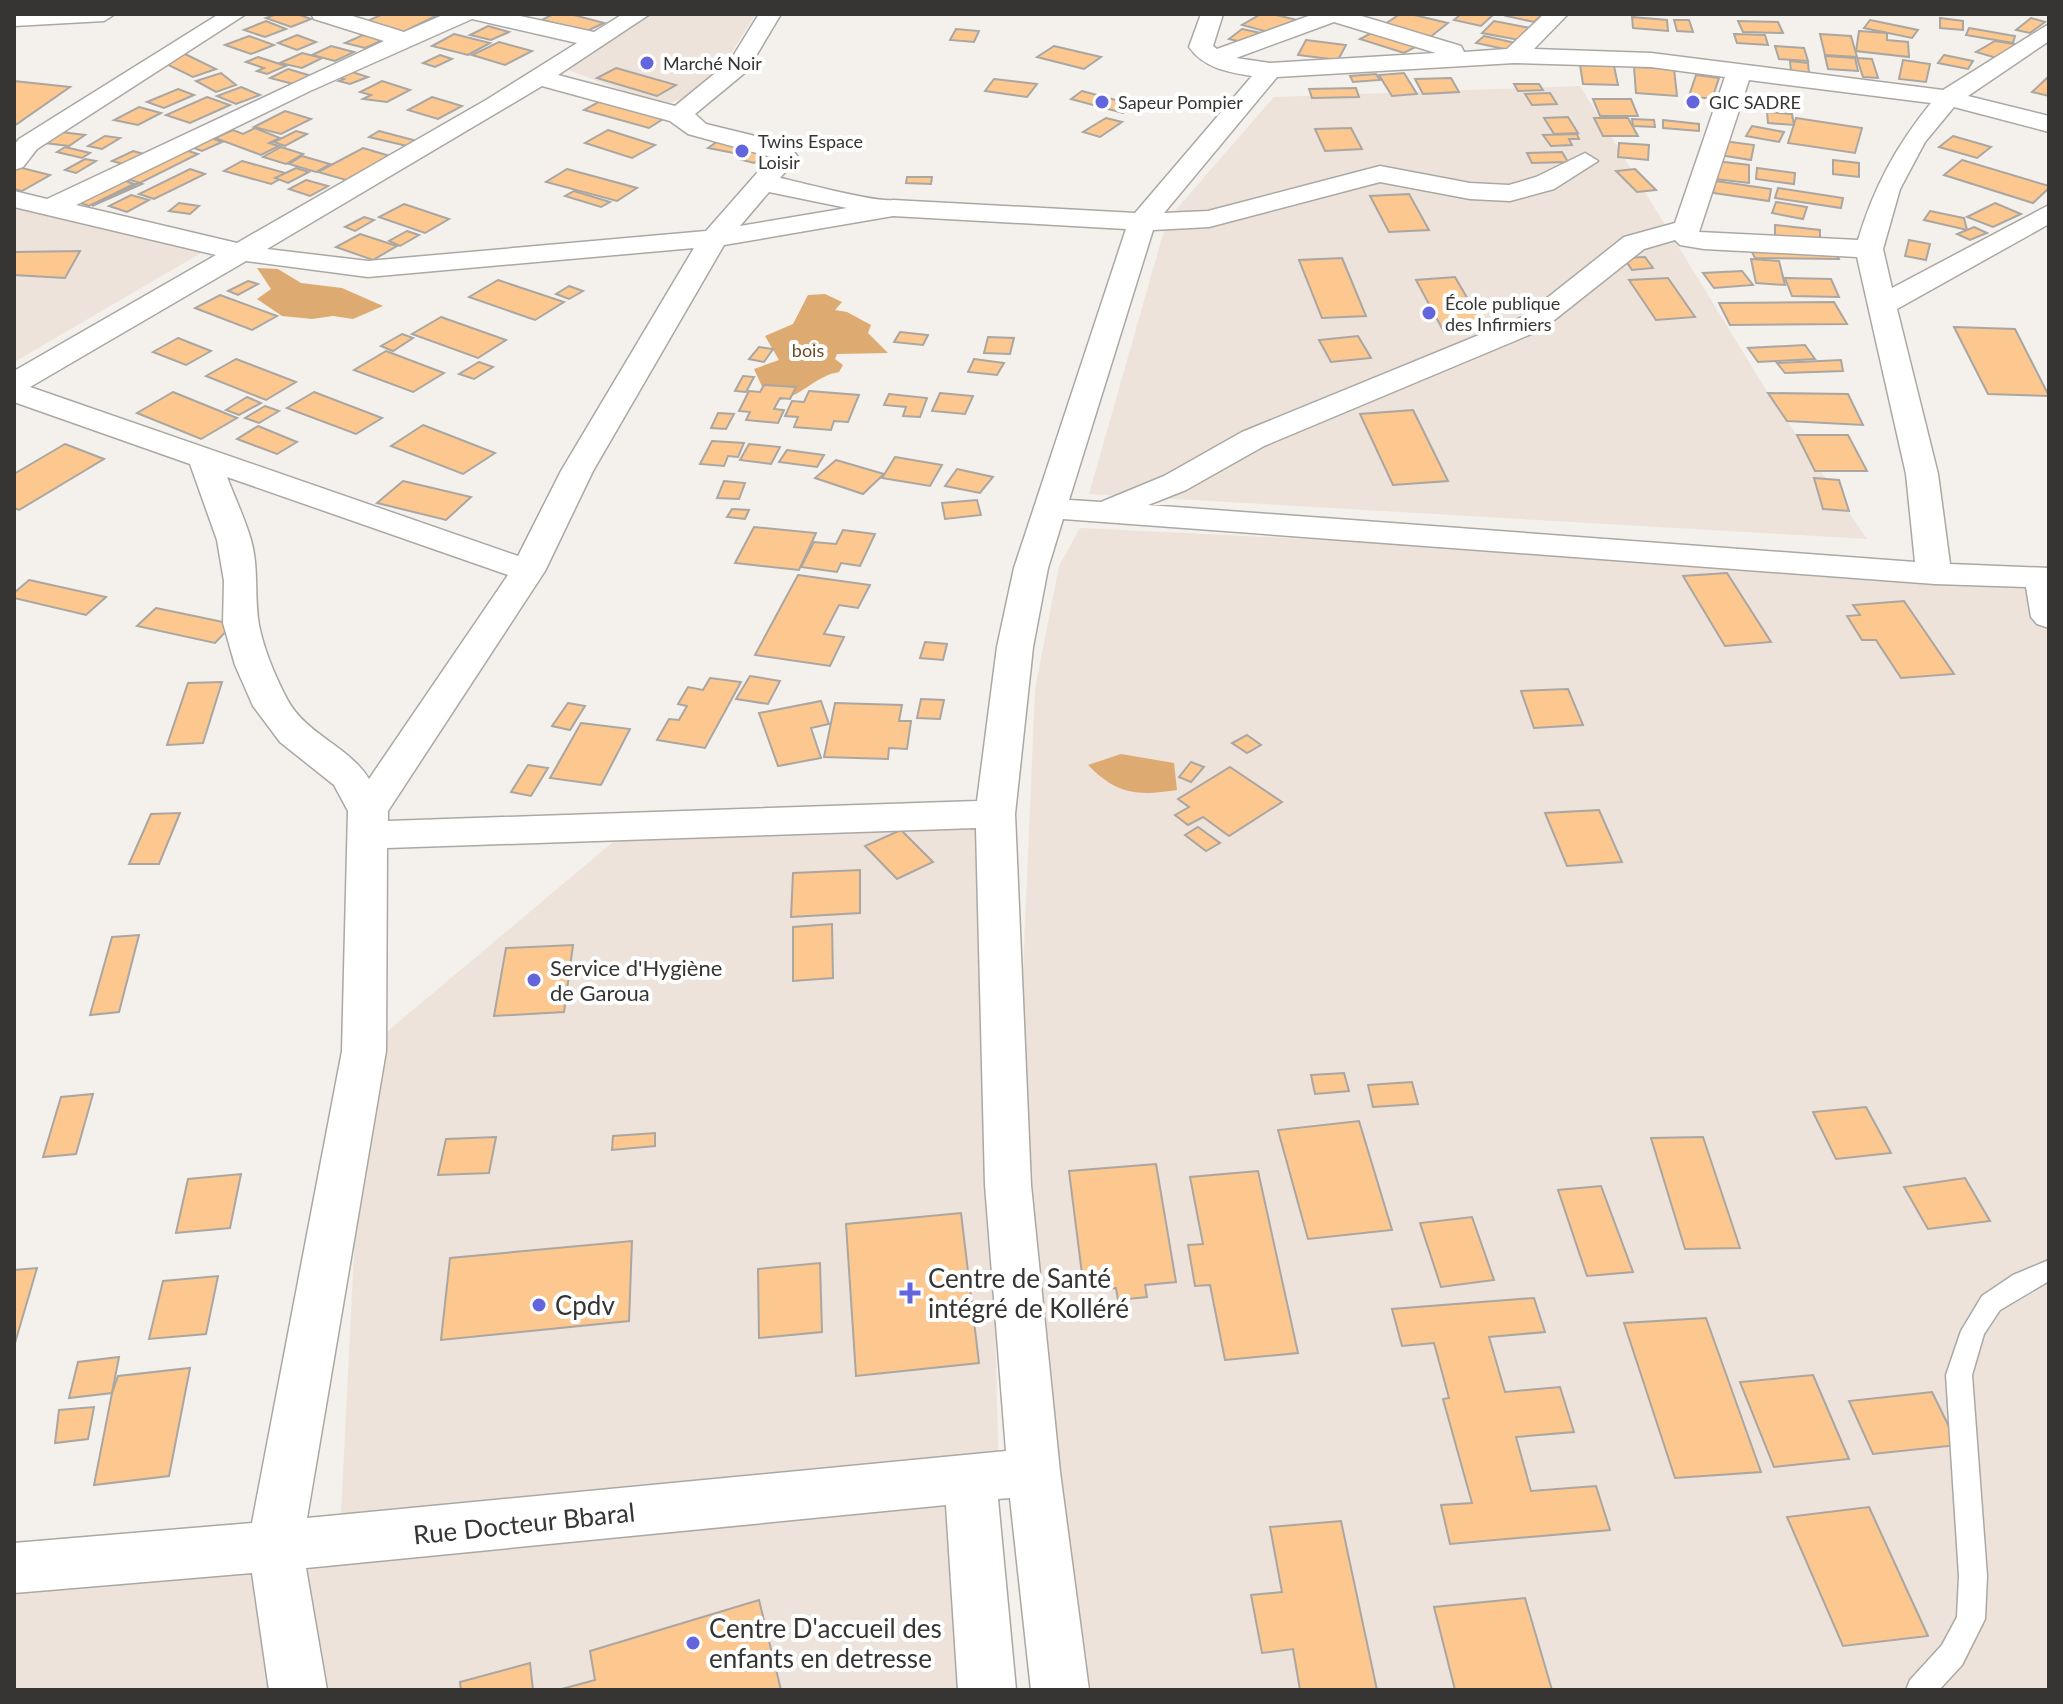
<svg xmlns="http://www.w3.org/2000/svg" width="2063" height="1704" font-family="Lato,sans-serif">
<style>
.built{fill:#ede3da}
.forest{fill:#ddaa72}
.building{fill:#fdc88f;stroke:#aaa6a2;stroke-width:2}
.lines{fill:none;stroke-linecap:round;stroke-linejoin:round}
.lane-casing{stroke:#aba8a4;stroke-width:3}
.street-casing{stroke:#aba8a4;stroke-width:3}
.lane{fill:#fff;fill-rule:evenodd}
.street{fill:#fff;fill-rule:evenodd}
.poi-dot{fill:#6365dd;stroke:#fff;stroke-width:3}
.labels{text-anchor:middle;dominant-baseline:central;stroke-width:8;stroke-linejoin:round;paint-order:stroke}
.far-poi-label{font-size:18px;fill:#363533;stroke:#fff;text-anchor:start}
.far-park-label{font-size:18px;fill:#6e4b21;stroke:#fff}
.poi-label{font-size:22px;fill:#363533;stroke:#fff;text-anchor:start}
.near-poi-label{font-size:26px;fill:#363533;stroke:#fff;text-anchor:start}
.near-street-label{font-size:26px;fill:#363533;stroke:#fff}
</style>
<rect width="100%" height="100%" fill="#f4f0ec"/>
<!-- built -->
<g class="built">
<path d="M648,14H756L728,58L698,90L682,99L661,105L563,68Z"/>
<path d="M1580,86L1768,393L1867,539L1089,494L1167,220L1274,97Z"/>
<path d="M14,207L208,249L14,362V275L65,278L80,251L14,252Z"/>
<path d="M1080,528L2049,575V1690H1079L1019,1068L1035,689L1059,566Z"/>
<path d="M981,804L999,1474L965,1690H14V1561L340,1534L364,1051L613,842Z"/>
</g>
<!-- forest -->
<g class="forest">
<path d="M257,268L278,269L301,283L342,288L383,306L353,319L333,316L312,319L282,316L257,299L271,289Z"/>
<path d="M825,294L842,302L835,310L847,312L871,325L868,333L888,353L837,354L835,359L843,365L839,372C816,376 804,394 781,400L764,391L754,369L779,360L765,336L793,324L808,295Z"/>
<path d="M1121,754L1174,763L1177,790C1139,796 1117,795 1088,765Z"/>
</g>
<!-- building -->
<g class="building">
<path d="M277,14H297L311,19L291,27L266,18Z"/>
<path d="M383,14H440L401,33L365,22Z"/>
<path d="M553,14H570L604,23L587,31L542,20Z"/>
<path d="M1261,14H1272L1297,20L1276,34L1242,25Z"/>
<path d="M1400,14H1410L1448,23L1429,38L1382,26Z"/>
<path d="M1461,14H1494L1481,26L1454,20Z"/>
<path d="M1508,14H1543L1534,22L1506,16Z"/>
<path d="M1632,17L1667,20L1668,31L1633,28Z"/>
<path d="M1940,18L1963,21V30L1940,28Z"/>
<path d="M2031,18L2045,22L2030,33L2016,30Z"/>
<path d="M1674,20H1689L1693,32L1677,31Z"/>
<path d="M1870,20L1918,30L1912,38L1864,28Z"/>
<path d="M266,21L286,29L265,37L244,30Z"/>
<path d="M1494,21L1530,28L1519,40L1482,33Z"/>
<path d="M1738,21L1778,22L1783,33L1743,32Z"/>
<path d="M488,26L509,32L491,40L470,35Z"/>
<path d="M1969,28L2015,36L2013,43L1966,35Z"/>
<path d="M956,29L979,31L974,42L950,40Z"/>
<path d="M1242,29L1271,35L1258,46L1229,39Z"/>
<path d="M1377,30L1421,44L1404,53L1360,39Z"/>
<path d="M1859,31L1887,33V40L1908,42L1909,57L1856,51Z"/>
<path d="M454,34L490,43L468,55L432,46Z"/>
<path d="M1734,34L1765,35L1768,45L1737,43Z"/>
<path d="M1820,34L1851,36L1857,57L1825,55Z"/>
<path d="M297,35L316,42L297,50L278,43Z"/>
<path d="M363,35L383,40L365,48L345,43Z"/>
<path d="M249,36L274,45L251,54L225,45Z"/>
<path d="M1484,36L1516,43L1509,50L1476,43Z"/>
<path d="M1306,40L1346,45L1338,60L1298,55Z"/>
<path d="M1995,41L2021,45L2000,59L1976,52Z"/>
<path d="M499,42L532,51L505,65L472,55Z"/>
<path d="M331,46L354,52L335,61L312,55Z"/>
<path d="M1054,46L1101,57L1084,69L1037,57Z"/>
<path d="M1775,46L1804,48L1808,61L1779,59Z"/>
<path d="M302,53L322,58L302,68L280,63Z"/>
<path d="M185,54L216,69L193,77L162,62Z"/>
<path d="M440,55L452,59L435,67L423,63Z"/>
<path d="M1944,55L1973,61L1968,69L1938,63Z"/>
<path d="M1825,56L1855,58L1858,71L1828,69Z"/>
<path d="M258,57L286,66L267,74L257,71L264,68L246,62Z"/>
<path d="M1857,58L1872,59L1878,78L1863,77Z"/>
<path d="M1903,60L1930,64L1926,82L1899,79Z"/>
<path d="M1790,61L1808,63L1809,73L1791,71Z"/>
<path d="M1580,65L1614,66L1618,85L1583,84Z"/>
<path d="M1634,67L1674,69L1677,96L1636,93Z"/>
<path d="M616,68L676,85L657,96L597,78Z"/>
<path d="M288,69L315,77L297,85L270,78Z"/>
<path d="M349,71L368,77L350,84L339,81L344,79L338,77Z"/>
<path d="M221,73L236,85L216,92L196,81Z"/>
<path d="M1404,73L1417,94L1392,96L1379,75Z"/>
<path d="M1376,74L1380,80L1353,82L1350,76Z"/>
<path d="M1696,75L1719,78L1712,99L1689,96Z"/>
<path d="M2049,76V96L2032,92Z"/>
<path d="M1451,78L1459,92L1423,94L1415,79Z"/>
<path d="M994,79L1037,84L1027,97L985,91Z"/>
<path d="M14,81L70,87L14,126Z"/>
<path d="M382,81L410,90L387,102L363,99L371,95L360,92Z"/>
<path d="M1514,84H1539L1543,90L1518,91Z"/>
<path d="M241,87L260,95L236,104L217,96Z"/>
<path d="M1356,88L1359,97L1312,98L1309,89Z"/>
<path d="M178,89L194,95L164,108L147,102Z"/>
<path d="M1082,91L1134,105L1123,113L1071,99Z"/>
<path d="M1550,93L1557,104L1532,105L1525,94Z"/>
<path d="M207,97L230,105L190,123L166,115Z"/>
<path d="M432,97L462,106L438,119L408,110Z"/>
<path d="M604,99L668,116L649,128L584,110Z"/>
<path d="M1593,99H1631L1638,116H1600Z"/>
<path d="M139,107L161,113L138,125L114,120Z"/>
<path d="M285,111L311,119L281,134L254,127Z"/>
<path d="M1767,112L1792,114L1794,125L1768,123Z"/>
<path d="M1568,117L1578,133L1554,134L1544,118Z"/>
<path d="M1106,118L1122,122L1100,137L1083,132Z"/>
<path d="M1594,118H1628L1638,136H1603Z"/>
<path d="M1796,118L1862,128L1855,153L1788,143Z"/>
<path d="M1632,119L1654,120L1655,127L1633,126Z"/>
<path d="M1663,120L1699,124V131L1663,128Z"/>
<path d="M1752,126L1784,132L1779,142L1746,136Z"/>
<path d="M255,128L280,138L269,143L279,146L261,155L215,138L233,130L243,134Z"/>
<path d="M1351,128L1362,149L1325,151L1315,129Z"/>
<path d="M608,130L655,145L632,158L585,143Z"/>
<path d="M296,131L307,134L285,146L274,142Z"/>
<path d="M379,131L421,142L411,147L369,137Z"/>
<path d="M61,132L85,135L69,146L45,143Z"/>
<path d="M1577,134L1579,139H1569L1572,145L1551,146L1543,135Z"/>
<path d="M105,136L120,138L102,149L88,146Z"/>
<path d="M1953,136L1991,147L1977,158L1939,147Z"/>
<path d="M211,138L222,142L202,151L191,147Z"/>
<path d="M721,139L769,153L754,163L742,160L749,156L708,148Z"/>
<path d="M1716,140L1754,145L1751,160L1713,154Z"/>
<path d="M1619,143L1649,145L1648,160L1618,157Z"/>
<path d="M65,147L90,153L82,158L57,152Z"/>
<path d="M281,147L303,154L286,164L263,157Z"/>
<path d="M363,148L390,156L346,180L318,172Z"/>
<path d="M185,150L198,154L140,183L127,179Z"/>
<path d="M133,151L151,156L130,166L112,161Z"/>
<path d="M1562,152L1568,162L1532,163L1527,153Z"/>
<path d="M302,156L330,164L316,172L289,164Z"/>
<path d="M85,159L96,161L76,173L65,170Z"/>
<path d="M1833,160L1859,163V177L1833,174Z"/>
<path d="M1962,160L2049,186V188L2033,203L1944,175Z"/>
<path d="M242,161L289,174L271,184L224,171Z"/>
<path d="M1716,161L1749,165V183L1715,179Z"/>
<path d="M18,167L50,175L22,191L14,189V170Z"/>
<path d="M296,168L309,172L288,183L275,178Z"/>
<path d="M1757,168L1795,173L1794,184L1756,179Z"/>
<path d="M190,169L205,174L154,199L139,194Z"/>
<path d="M567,169L637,188L617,201L546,182Z"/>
<path d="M1635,169L1656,190L1637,192L1616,171Z"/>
<path d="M907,177H932L931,184L906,183Z"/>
<path d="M123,180L134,184L89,206L78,202Z"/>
<path d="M306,180L328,186L310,196L289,189Z"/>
<path d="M1716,181L1771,189L1769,201L1713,193Z"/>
<path d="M138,183L142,184L92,206Z"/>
<path d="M1778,188L1843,198L1841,208L1775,198Z"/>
<path d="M574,191L610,202L601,207L565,196Z"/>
<path d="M1409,194L1429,230L1389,232L1370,196Z"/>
<path d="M131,195L149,200L127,212L109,206Z"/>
<path d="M1776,202L1807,207L1803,219L1772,213Z"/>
<path d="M179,203L199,206L190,214L169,211Z"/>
<path d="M1995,203L2021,214L1993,227L1967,217Z"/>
<path d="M404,204L449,219L425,233L379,217Z"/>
<path d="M1930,211L1964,218L1967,230L1924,220Z"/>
<path d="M364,217L374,220L355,231L345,227Z"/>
<path d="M1775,225L1820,230V244L1775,245Z"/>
<path d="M1974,227L1987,233L1970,240L1957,234Z"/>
<path d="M407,231L419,235L400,246L389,241Z"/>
<path d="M360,234L397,246L373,260L336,247Z"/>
<path d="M1909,240L1930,244L1926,260L1905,256Z"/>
<path d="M1751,250L1835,251L1839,259L1755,258Z"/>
<path d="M80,251L65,278L14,275V252Z"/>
<path d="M1645,257L1653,268L1632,270L1624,258Z"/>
<path d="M1342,258L1366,316L1322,318L1299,260Z"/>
<path d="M1751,259L1779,261L1785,285L1756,283Z"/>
<path d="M1742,271L1753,285L1714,288L1703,273Z"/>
<path d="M1455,277L1477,315L1485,329L1444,332L1416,280Z"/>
<path d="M1668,278L1695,317L1656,320L1629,280Z"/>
<path d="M1785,278L1831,279L1839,297L1792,296Z"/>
<path d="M498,280L564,302L535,320L469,297Z"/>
<path d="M248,281L258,284L238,295L228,291Z"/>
<path d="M569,286L583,291L569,299L556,294Z"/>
<path d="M220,295L277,316L252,330L195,308Z"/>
<path d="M1834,302L1847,324L1730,325L1719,303Z"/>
<path d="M441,317L506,340L478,358L412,334Z"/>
<path d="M1954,327L2015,329L2049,396L1988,394Z"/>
<path d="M900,332L928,335L923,345L894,342Z"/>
<path d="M402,334L413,338L393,351L381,346Z"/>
<path d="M1358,336L1371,358L1331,362L1319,340Z"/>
<path d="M988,337L1014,338L1010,354L984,353Z"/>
<path d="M178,338L211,351L186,365L153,352Z"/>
<path d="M1805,345L1815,359L1758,362L1748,348Z"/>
<path d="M759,347L773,349L764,362L749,359Z"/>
<path d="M386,351L444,373L413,392L354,370Z"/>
<path d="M236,359L296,382L266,400L206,376Z"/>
<path d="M974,359L1004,363L997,375L968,372Z"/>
<path d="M1841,360L1843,371L1785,373L1777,363Z"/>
<path d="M479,362L493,367L474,379L459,374Z"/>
<path d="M743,376L754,377L746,392L735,391Z"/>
<path d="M764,385L796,387L790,399L780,398L774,409L784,410L778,423L746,420L750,412L739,411L749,391L760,392Z"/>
<path d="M809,391L859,395L848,422L834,421L831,430L794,427L798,417L785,416L792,401L804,402Z"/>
<path d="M173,392L237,418L201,439L137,413Z"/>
<path d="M314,392L382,418L356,434L287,408Z"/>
<path d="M940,393L973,396L965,414L932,411Z"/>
<path d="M1768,393L1848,394L1863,425L1787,421Z"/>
<path d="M889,394L927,398L920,417L903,416L906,407L884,405Z"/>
<path d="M247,397L261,403L239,415L226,410Z"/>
<path d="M265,406L279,411L259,423L245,418Z"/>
<path d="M1413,410L1417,418L1448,481L1393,485L1360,414Z"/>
<path d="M718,413L734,414L726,429L711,428Z"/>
<path d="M423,425L495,453L463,474L391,446Z"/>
<path d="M258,426L297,442L277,454L237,439Z"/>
<path d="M1797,435H1848L1867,471H1815Z"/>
<path d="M712,441L744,443L738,457L728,456L724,466L700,464Z"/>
<path d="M65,444L104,459L19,510L14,508V474Z"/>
<path d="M749,444L780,447L771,464L740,460Z"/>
<path d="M787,450L824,455L817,467L779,462Z"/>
<path d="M895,457L942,465L930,486L882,478Z"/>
<path d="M836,460L884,474L863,494L815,478Z"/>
<path d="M957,469L993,477L980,493L945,486Z"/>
<path d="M1814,478L1839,480L1849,511L1823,509Z"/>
<path d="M403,481L471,497L446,520L377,503Z"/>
<path d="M724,481L745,483L739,499L717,498Z"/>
<path d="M977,500L981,515L945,519L942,503Z"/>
<path d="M732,509L749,510L745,519L727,517Z"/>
<path d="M754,527L816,533L799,570L735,563Z"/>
<path d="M843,530L875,534L860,566L841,563L837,572L801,567L814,542L836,544Z"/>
<path d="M1727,573L1771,642L1725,646L1683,576Z"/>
<path d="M798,575L870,585L858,608L839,605L824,634L844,637L830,666L755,655Z"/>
<path d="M29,580L106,597L86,615L14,598V593Z"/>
<path d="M1904,601L1954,674L1901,678L1876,640H1862L1847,616L1860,615L1853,605Z"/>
<path d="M156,608L233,624L215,643L137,626Z"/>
<path d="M925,642L947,644L943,660L920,658Z"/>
<path d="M750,676L780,681L768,704L736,699Z"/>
<path d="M710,678L741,682L705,748L657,740L669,719L679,720L687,706L678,704L688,687L703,690Z"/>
<path d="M222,682L203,743L167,745L188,683Z"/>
<path d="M1568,689L1583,725L1534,728L1521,691Z"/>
<path d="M921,699L944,700L940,719L917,718Z"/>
<path d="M821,701L829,724L811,728L821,758L778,766L759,713Z"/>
<path d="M568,703L585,706L570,730L552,726Z"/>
<path d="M835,703L902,705L899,721H911L907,749L889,748L888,759L824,757Z"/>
<path d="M581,723L630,729L601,785L550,778Z"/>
<path d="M1247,735L1261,745L1247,753L1232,743Z"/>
<path d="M1191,762L1204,767L1191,782L1179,777Z"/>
<path d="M528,765L548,768L531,796L511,792Z"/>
<path d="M1230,767L1282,802L1229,836L1203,817L1188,825L1175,815L1189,807L1178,799Z"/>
<path d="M1599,810L1622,862L1567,866L1545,813Z"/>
<path d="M180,813L159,864H129L151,814Z"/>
<path d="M1198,827L1220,843L1206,851L1185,835Z"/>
<path d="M901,830L933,862L897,879L865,846Z"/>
<path d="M860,870V913L791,917L793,873Z"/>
<path d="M832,924L833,978L793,981V927Z"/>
<path d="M139,935L119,1012L90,1015L112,937Z"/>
<path d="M573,945L564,1012L494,1016L506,948Z"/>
<path d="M1344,1073L1349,1091L1315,1094L1311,1075Z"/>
<path d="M1412,1082L1418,1104L1373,1107L1368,1085Z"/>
<path d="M93,1094L76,1154L43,1157L61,1097Z"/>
<path d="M1866,1107L1891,1153L1836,1159L1813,1112Z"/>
<path d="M1359,1121L1392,1230L1308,1239L1278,1130Z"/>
<path d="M655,1133V1146L612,1150L613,1136Z"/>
<path d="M496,1137L489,1173L438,1175L446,1139Z"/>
<path d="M1703,1137L1740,1248L1685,1249L1651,1138Z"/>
<path d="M1156,1164L1176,1282L1145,1285L1147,1297L1118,1300L1116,1288L1084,1290L1069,1171Z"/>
<path d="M1258,1171L1298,1353L1225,1360L1210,1285L1195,1286L1188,1245L1203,1244L1190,1177Z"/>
<path d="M241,1174L230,1228L176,1233L188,1179Z"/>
<path d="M1965,1178L1990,1221L1928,1229L1904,1187Z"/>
<path d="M1601,1186L1633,1272L1587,1276L1558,1190Z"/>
<path d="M961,1213L979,1363L856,1376L846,1224Z"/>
<path d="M1472,1217L1494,1280L1441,1287L1420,1223Z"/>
<path d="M632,1241L629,1321L441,1340L450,1258Z"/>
<path d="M820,1263L822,1332L759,1338L758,1269Z"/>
<path d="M37,1268L15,1343H14V1270Z"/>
<path d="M218,1276L206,1334L149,1339L163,1281Z"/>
<path d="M1534,1298L1545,1332L1489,1337L1505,1392L1560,1387L1574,1432L1516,1437L1531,1491L1596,1486L1610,1530L1450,1544L1441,1505L1472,1503L1443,1399L1449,1398L1434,1343L1402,1346L1392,1309Z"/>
<path d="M1706,1318L1761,1472L1675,1478L1624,1323Z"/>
<path d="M119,1357L112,1393L69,1398L78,1362Z"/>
<path d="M190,1368L169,1476L94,1485L112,1393L118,1376Z"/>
<path d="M1813,1375L1849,1459L1774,1467L1740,1382Z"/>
<path d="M1932,1392L1958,1445L1873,1454L1849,1401Z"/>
<path d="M94,1407L88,1439L55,1443L59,1410Z"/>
<path d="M1869,1507L1928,1636L1843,1646L1787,1517Z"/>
<path d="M1341,1521L1377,1690H1300L1293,1649L1262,1653L1251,1595L1282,1592L1270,1527Z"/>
<path d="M1525,1598L1552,1690H1455L1434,1607Z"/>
<path d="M759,1600L781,1690H558L595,1680L590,1651Z"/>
<path d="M530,1663L533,1690H461L460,1682Z"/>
</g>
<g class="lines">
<!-- lane casing -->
<g class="lane-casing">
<path id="lane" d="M2049,1260V1281L2000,1310L1984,1334L1972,1375L1987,1576L1985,1619L1962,1665L1939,1690H1906L1910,1680L1942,1645L1957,1617L1959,1576L1946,1375L1961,1331L1982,1296L2013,1275Z"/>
</g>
<!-- street casing -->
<g class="street-casing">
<g id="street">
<path d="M14,14H115L104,21L14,26Z"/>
<path d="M219,14H246L37,149L23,167L14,170V145L19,139Z"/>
<path d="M311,14H346L404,32L445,14H511L594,32L623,14H650L558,75L675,106L730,61L759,14H781L747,71L695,114L706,124L788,144L798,157L780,178C804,183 877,203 893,200L1135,213L1252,76C1227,72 1204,68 1189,47L1201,14H1223L1213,46L1217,49L1314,14H1355L1461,46L1464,52L1507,49L1544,14H1568L1534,49L1651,53L1943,90L2049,24V41L1968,96L2049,116V132L1954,107L1925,142L1900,189L1883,249L1892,288L2049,205V224L1897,309L1938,474L1950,564L2049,568V628L2037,624L2031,617L2026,587L1935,584L1063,519L1048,568L1033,647L1015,814L1031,1185L1060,1472L1089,1690H1031L1010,1498L998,1499L1016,1690H958L946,1505L306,1568L327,1690H269L252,1573L14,1593V1543L252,1523L342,1051L348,811L334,785L280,742L253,706L235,665L223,623L224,581L217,540L190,464L14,402V371L216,255L14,207V191L47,199L384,41L314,19ZM472,19L577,43L486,100L237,243L76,205L310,91ZM1334,22L1436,53L1270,63L1236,58ZM1514,63L1651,67L1725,77L1675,223L1624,237L1523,317L1242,432L1164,476L1101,502L1069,500L1153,230L1209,227L1380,182L1470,199L1510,201L1554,189L1598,161L1585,153L1536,177L1509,185L1470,183L1380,166L1208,211L1164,213L1277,77ZM1749,80L1931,103C1896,146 1874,187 1858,240L1699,232ZM542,86L670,121L688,134L771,157L706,231L368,261L267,249ZM769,192L847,208L740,226ZM893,216L1126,229L1014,568L997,647L977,801L388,821V811L545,571L593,471L724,245ZM1675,240L1680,245L1704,249L1857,257L1906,474L1915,562L1148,505L1186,490L1264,446L1543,329L1644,249ZM694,248L561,471L518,556L30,387L246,261L368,277ZM227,477L508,575L369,779C349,746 306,735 287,699C275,676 264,650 259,625C254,597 259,568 251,540C245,519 235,498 227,477ZM976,828L985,1185L1006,1451L307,1518L386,1051L387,848Z"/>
</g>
</g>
<!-- lane -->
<use href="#lane" class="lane"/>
<!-- street -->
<use href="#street" class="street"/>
</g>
<!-- markers -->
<g class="poi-dot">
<circle cx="647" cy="63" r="8"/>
<circle cx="1102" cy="102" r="8"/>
<circle cx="1693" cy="102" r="8"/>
<circle cx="742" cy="151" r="8"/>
<circle cx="1429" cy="313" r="8"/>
<circle cx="534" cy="980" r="8"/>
<path d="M906 1281h8v8h8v8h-8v8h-8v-8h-8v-8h8z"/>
<circle cx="539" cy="1305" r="8"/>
<circle cx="693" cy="1643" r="8"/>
</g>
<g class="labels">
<!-- far-poi labels -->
<g class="far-poi-label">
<text x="663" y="63">Marché Noir</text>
<text x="1118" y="102">Sapeur Pompier</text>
<text x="1709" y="102">GIC SADRE</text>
<text x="758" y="141">Twins Espace<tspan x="758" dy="21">Loisir</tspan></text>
<text x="1445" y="303">École publique<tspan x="1445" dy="21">des Infirmiers</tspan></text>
</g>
<!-- far-park labels -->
<g class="far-park-label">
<text x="808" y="350">bois</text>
</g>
<!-- poi labels -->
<g class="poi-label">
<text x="550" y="967">Service d'Hygiène<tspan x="550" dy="25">de Garoua</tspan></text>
</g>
<!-- near-poi labels -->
<g class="near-poi-label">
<text x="928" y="1278">Centre de Santé<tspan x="928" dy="30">intégré de Kolléré</tspan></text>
<text x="555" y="1305">Cpdv</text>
<text x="709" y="1628">Centre D'accueil des<tspan x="709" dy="30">enfants en detresse</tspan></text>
</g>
<!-- near-street labels -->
<g class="near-street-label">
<text transform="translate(524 1523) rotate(-6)">Rue Docteur Bbaral</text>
</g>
</g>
<!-- border -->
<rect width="2063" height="1704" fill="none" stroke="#363533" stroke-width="32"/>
</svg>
